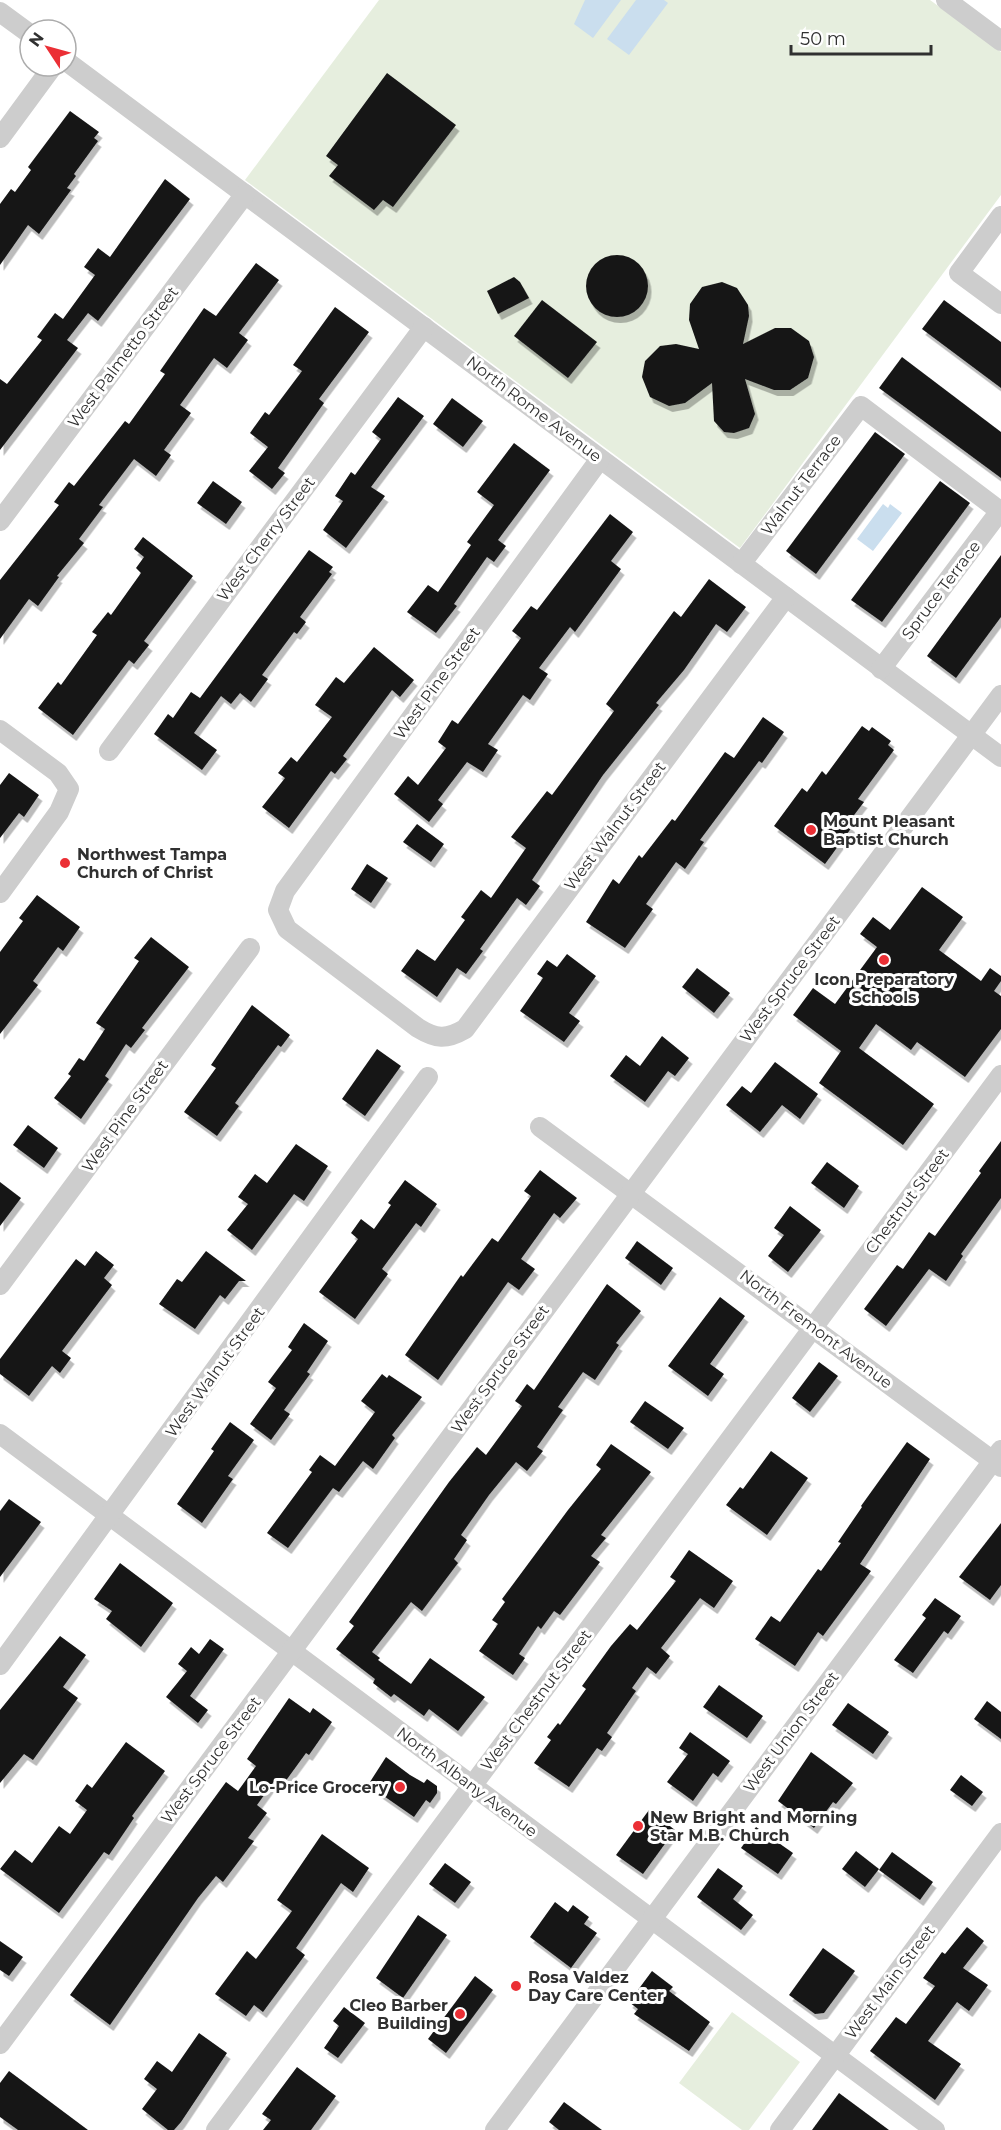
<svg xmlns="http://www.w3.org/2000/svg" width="1001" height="2130" font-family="Montserrat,sans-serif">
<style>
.green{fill:#e6eede}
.water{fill:#cadeee}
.building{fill:#171717;filter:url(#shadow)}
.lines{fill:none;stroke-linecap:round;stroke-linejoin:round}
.minor{stroke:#cdcdcd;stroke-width:20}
.poi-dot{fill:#eb2f35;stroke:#fff;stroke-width:2}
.labels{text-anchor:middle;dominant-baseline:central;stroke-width:6;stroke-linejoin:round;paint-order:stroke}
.street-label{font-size:16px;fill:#303030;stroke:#fff}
.poi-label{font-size:16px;font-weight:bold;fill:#303030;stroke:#fff;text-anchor:start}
</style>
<defs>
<filter id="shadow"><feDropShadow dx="3.5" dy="6" stdDeviation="0" flood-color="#0004"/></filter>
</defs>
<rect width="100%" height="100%" fill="#fff"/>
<!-- green -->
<g class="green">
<path d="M379,0H930L1001,52V195L740,548L245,180Z"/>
<path d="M732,2012L800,2062L749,2130H742L679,2083Z"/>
</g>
<!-- water -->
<g class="water">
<path d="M585,0H621L593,38L574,24Z"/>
<path d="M636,0H664L668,3L629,55L607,39Z"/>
<path d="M883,504L888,508L890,504L902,513L873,551L857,539Z"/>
</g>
<!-- building -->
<g class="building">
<path d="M387,73L456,125L393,207L383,200L374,210L329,176L338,165L326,156Z"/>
<path d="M70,111L99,132L94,138L98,141L74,174L76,176L67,188L71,190L39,234L28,225L0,265V204L11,189L15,192L31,170L28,167Z"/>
<path d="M165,179L190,199L98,321L88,313L67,340L78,348L0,450V379L7,384L42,340L37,337L55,313L63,319L95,275L84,267L98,248L110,257Z"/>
<circle cx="617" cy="286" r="31"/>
<path d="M256,263L279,280L239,333L248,340L227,368L214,358L180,405L191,413L164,450L171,455L156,476L134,459L99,505L103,507L79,539L84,543L57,576L59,577L38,606L29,599L0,639V580L59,505L54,502L69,482L74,486L125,421L129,424L165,374L160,371L204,308L216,316Z"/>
<path d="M514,277L520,282L529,298L498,314L487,291Z"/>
<path d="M722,282L737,288L748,305L749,316L743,344L775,328H791L809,341L814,357L808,378L790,390H774L745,379L755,414L749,428L734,433L724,432L714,421L712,383L685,403L669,406L650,397L642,377L645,361L660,346L676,344L699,349L689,320L690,304L702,287Z"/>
<path d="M542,300L597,342L568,378L514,336Z"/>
<path d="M944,300L1001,342V388L922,329Z"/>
<path d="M335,307L369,332L319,399L324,403L278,468L285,473L272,489L249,471L268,447L250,433L265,412L269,415L302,371L293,365Z"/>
<path d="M902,357L1001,432V478L879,388Z"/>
<path d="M398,397L424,416L371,487L385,496L346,548L323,530L343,501L335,496L351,472L355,475L381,439L372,432Z"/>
<path d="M452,398L483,421L463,447L433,424Z"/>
<path d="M875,432L905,454L816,574L786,551Z"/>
<path d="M514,443L550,470L498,540L506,546L494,562L487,557L454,604L457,606L436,633L407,612L428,585L438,592L471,545L467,542L494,505L477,492Z"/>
<path d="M213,481L242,502L226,524L197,503Z"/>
<path d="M940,481L970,503L882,622L851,600Z"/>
<path d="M610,514L633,532L611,561L621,569L575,632L570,627L539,668L548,674L530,700L523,695L488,744L498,750L483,772L467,762L438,800L443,804L429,822L394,794L408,776L418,785L446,748L438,742L452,720L458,724L521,638L512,631L531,606L537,610Z"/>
<path d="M143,537L193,576L144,641L149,645L134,664L129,660L73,735L38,708L58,682L61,685L97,635L92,632L108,612L111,615L141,573L136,568L144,557L134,549Z"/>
<path d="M309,550L333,567L329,572L332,574L300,617L306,622L297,634L294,632L262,675L268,679L251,702L240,693L231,704L221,696L194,733L217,750L202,770L154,734L168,714L173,718L191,692L200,698Z"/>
<path d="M1001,555V617L956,678L927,656Z"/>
<path d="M709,579L746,607L727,632L716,624L684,670L656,703L659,705L603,775L532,880L540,886L526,905L517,898L480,949L483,951L466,974L457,968L437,997L401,971L417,949L435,961L465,920L461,917L481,890L491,898L526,848L511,837L547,791L552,795L614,711L606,704L674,611L681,617Z"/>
<path d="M374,647L414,680L400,697L392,690L343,756L347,759L335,774L331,771L289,828L262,807L285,778L278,773L291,757L297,762L332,717L315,705L336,677L344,683Z"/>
<path d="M763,717L784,732L762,763L759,761L700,840L704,842L685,869L676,862L646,904L653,909L625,948L586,922L613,879L619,884L639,855L642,858L672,819L675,821L725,752L734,758Z"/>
<path d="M862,726L869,731L872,727L891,741L888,745L894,750L858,799L864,802L848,823L852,827L825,864L774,826L802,788L807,792L822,771L826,775Z"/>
<path d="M9,773L39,795L24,817L19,813L0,838V785Z"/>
<path d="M417,824L444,844L431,862L403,842Z"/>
<path d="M367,864L388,878L371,903L351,889Z"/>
<path d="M922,887L963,917L939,950L981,981L990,968L1001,976V981L994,991L1001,996V1029L965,1077L917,1042L911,1050L876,1024L859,1048L934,1104L903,1145L819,1083L841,1051L793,1015L813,988L835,1004L877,947L860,934L873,917L890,930Z"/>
<path d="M37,895L80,927L63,951L58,947L33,981L38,985L0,1034V952L23,921L19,918Z"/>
<path d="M151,937L189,967L142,1028L145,1030L131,1048L126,1044L105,1076L109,1079L81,1119L54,1098L71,1076L68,1074L79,1058L84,1061L105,1029L96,1023L139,961L134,958Z"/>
<path d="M567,954L596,976L569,1013L580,1021L564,1042L520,1011L543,978L537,974L547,960L557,967Z"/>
<path d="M697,968L730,993L714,1013L682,987Z"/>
<path d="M252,1005L290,1035L281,1047L278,1045L235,1103L239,1106L217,1136L184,1112L216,1068L211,1065Z"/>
<path d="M662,1036L689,1058L675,1076L668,1071L645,1102L610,1076L626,1055L640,1066Z"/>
<path d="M377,1049L401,1066L365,1116L342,1099Z"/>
<path d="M775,1062L818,1094L800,1119L782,1105L760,1132L726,1105L742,1086L751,1093Z"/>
<path d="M28,1125L58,1148L44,1168L13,1145Z"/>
<path d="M1001,1141V1198L961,1254L963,1256L946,1281L929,1269L886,1326L864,1309L897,1265L903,1269L929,1232L935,1236L981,1173L979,1171Z"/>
<path d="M296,1144L328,1166L304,1201L294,1194L252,1250L227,1230L248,1204L238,1197L255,1174L267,1183Z"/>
<path d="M827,1162L859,1186L844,1208L811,1183Z"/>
<path d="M540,1170L577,1198L560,1218L554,1213L521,1259L535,1269L519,1290L508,1282L438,1380L405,1355L461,1275L463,1277L492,1238L498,1242L531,1196L524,1191Z"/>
<path d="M405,1180L437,1204L421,1227L416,1223L382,1269L388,1274L355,1319L319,1292L358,1239L351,1233L361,1219L374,1229L391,1205L388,1203Z"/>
<path d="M0,1182L21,1198L0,1226Z"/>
<path d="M790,1206L821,1230L788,1272L768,1256L784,1235L774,1228Z"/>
<path d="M637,1241L673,1268L661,1285L625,1258Z"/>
<path d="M96,1251L114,1265L104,1278L112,1285L62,1351L71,1358L60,1373L52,1366L29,1396L0,1374V1359L76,1259L85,1266Z"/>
<path d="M206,1251L246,1281H239L225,1299L220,1295L195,1329L159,1304L177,1279L182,1282Z"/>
<path d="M607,1284L641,1311L616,1343L619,1345L595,1380L583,1372L558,1407L563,1410L537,1447L543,1451L527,1471L516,1462L489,1495L461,1535L467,1540L454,1559L458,1563L422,1611L411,1602L372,1652L380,1658L378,1660L411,1684L430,1658L485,1697L458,1731L429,1709L424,1716L394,1694L391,1697L373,1683L375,1679L336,1649L354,1626L349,1622L449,1482L477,1447L486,1455L522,1406L515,1401L527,1384L534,1390Z"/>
<path d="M720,1297L745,1316L710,1364L724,1374L708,1396L668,1366Z"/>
<path d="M304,1323L328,1341L307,1372L310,1374L284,1410L290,1414L271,1440L250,1424L276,1388L268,1382L292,1350L288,1347Z"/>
<path d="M819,1362L838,1376L810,1412L792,1398Z"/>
<path d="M382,1374L387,1378L389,1375L422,1397L392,1435L395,1438L373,1469L363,1461L339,1492L333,1488L288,1548L267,1533L312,1472L309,1470L320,1455L335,1466L375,1412L361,1401Z"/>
<path d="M645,1401L684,1428L668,1449L630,1422Z"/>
<path d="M230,1422L254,1440L228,1476L233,1479L202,1523L177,1504L214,1451L211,1449Z"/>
<path d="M907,1442L930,1459L860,1564L871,1571L823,1636L818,1632L795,1666L755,1639L771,1616L780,1622L818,1569L821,1571L841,1543L838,1542L862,1507L861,1506Z"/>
<path d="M611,1444L651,1472L601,1535L606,1538L591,1556L600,1562L560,1615L554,1611L541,1629L538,1626L519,1654L525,1658L513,1675L479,1651L498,1624L492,1620L505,1602L502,1599L568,1510L601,1469L596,1465Z"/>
<path d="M771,1451L808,1478L767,1535L726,1505L740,1487L743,1489Z"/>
<path d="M9,1499L41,1522L0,1577V1511Z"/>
<path d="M1001,1523V1585L990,1600L959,1577Z"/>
<path d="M689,1550L733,1581L714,1608L700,1598L661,1648L670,1656L656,1674L647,1667L632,1688L636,1691L607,1733L612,1737L602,1751L597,1748L569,1787L534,1763L551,1740L547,1737L558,1723L560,1725L586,1689L582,1686L611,1646L630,1624L637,1630L676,1581L670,1577Z"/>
<path d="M120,1563L173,1603L141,1647L106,1619L112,1611L94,1599Z"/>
<path d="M935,1598L961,1616L948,1634L944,1631L913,1673L894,1660L926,1618L922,1615Z"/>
<path d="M60,1636L86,1655L63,1687L78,1698L33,1760L24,1754L0,1783V1710Z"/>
<path d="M210,1639L224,1649L190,1696L208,1710L198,1723L166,1697L187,1671L178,1664L191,1647L199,1654Z"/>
<path d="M719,1685L763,1716L747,1738L703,1707Z"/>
<path d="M289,1698L310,1713L313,1708L332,1722L309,1755L306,1753L282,1786L275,1780L257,1805L267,1813L248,1838L254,1841L223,1882L216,1876L198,1898L110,2025L70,1995L226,1782L238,1791L256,1766L247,1759Z"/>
<path d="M987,1701L1001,1712V1739L974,1719Z"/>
<path d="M848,1703L889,1732L873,1754L832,1725Z"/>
<path d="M690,1732L730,1761L718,1777L713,1773L693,1801L667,1782L688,1754L679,1748Z"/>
<path d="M126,1742L165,1771L132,1816L134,1818L109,1855L104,1852L59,1913L0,1869L15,1850L32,1863L59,1826L70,1834L87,1810L75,1801L87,1784L92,1788Z"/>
<path d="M811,1752L853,1783L836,1804L833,1802L814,1828L778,1801Z"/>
<path d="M386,1757L410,1775L424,1783L427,1779L437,1786V1793L430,1803L426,1800L414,1817L368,1785Z"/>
<path d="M961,1775L983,1792L972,1806L950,1790Z"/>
<path d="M649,1810L675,1830L643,1874L616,1855Z"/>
<path d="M756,1827L793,1853L778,1874L741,1848Z"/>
<path d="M322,1834L369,1868L353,1892L341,1883L296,1948L305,1955L263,2012L254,2005L246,2016L215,1994L247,1951L256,1959L292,1911L277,1900Z"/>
<path d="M856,1851L879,1869L865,1887L842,1869Z"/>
<path d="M892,1852L933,1882L920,1900L879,1870Z"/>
<path d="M445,1863L471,1882L455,1903L429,1884Z"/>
<path d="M718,1868L743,1886L733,1899L753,1915L741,1930L697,1897Z"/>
<path d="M555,1902L568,1912L573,1905L589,1917L584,1924L597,1933L571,1968L530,1937Z"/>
<path d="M418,1915L447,1935L403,1998L376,1978Z"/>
<path d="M967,1927L984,1941L963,1968L988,1985L969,2011L957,2002L928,2041L961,2064L935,2100L870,2051L896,2017L906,2024L935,1986L923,1978L942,1952L945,1954Z"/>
<path d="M0,1941L23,1957L9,1976L0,1970Z"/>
<path d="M823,1948L855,1971L824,2013L815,2014L789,1995Z"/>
<path d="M652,1971L673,1987L669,1991L710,2022L689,2051L634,2014L638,2009L629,2002Z"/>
<path d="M475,1976L493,1990L446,2053L428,2039Z"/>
<path d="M344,2007L365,2023L338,2058L324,2048L339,2026L333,2021Z"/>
<path d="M199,2033L227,2053L181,2122L174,2130H168L142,2109L157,2089L144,2079L157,2061L172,2072Z"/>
<path d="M297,2067L336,2096L311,2130H263L271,2120L262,2114Z"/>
<path d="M9,2071L88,2130H18L0,2117V2083Z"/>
<path d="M839,2093L889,2130H812Z"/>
<path d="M564,2102L602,2130H559L549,2122Z"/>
</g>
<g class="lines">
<!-- minor -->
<g class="minor">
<path d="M946,0L1001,41"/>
<path d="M0,12L30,34"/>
<path d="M66,61L1001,757"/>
<path d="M0,138L53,66"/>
<path d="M1001,216L959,273L1001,304"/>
<path d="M600,459L285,891L278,910L287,929L418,1028C436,1039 446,1040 465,1029L786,597"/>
<path d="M0,521L245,194"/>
<path d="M741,564L861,406L1000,511L881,669"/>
<path d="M0,730L58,773L69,789L59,812L0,893"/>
<path d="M109,751L424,327"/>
<path d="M540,1127L1001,1467"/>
<path d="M0,1285L250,948"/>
<path d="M0,1434L935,2130"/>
<path d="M0,1665L428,1077"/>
<path d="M0,2044L1001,695"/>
<path d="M216,2130L1001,1075"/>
<path d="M495,2130L1001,1450"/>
<path d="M780,2130L1001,1833"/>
</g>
</g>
<!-- markers -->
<g class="poi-dot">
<circle cx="811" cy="830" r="6"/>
<circle cx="65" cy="863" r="6"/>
<circle cx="884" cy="960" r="6"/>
<circle cx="400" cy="1787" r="6"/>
<circle cx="638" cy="1826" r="6"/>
<circle cx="516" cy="1986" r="6"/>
<circle cx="460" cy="2014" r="6"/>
</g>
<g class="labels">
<!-- street labels -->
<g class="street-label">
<text transform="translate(123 357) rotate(-53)">West Palmetto Street</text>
<text transform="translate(534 409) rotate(37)">North Rome Avenue</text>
<text transform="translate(801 485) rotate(-53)">Walnut Terrace</text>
<text transform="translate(266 539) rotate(-53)">West Cherry Street</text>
<text transform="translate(941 590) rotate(-53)">Spruce Terrace</text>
<text transform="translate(437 683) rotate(-54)">West Pine Street</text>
<text transform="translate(615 826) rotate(-53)">West Walnut Street</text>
<text transform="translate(790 979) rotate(-53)">West Spruce Street</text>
<text transform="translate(125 1116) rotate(-54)">West Pine Street</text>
<text transform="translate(907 1201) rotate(-53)">Chestnut Street</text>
<text transform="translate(816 1329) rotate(37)">North Fremont Avenue</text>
<text transform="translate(500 1369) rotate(-54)">West Spruce Street</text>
<text transform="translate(215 1372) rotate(-54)">West Walnut Street</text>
<text transform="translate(536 1700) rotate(-53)">West Chestnut Street</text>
<text transform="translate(791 1732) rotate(-53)">West Union Street</text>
<text transform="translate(211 1760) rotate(-53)">West Spruce Street</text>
<text transform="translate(467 1782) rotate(37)">North Albany Avenue</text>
<text transform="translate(890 1982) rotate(-53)">West Main Street</text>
</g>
<!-- poi labels -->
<g class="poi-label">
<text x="823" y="821">Mount Pleasant<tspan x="823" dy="18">Baptist Church</tspan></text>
<text x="77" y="854">Northwest Tampa<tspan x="77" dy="18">Church of Christ</tspan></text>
<text x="884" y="979" text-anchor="middle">Icon Preparatory<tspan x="884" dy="18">Schools</tspan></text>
<text x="388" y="1787" text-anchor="end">Lo-Price Grocery</text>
<text x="650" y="1817">New Bright and Morning<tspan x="650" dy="18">Star M.B. Church</tspan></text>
<text x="528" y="1977">Rosa Valdez<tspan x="528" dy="18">Day Care Center</tspan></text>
<text x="448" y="2005" text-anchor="end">Cleo Barber<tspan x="448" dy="18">Building</tspan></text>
</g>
</g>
<!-- north arrow -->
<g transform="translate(48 48) rotate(306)"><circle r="28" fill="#ffffff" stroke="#acacac" stroke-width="1.5"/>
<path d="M0-4.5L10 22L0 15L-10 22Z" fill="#eb2f35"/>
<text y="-9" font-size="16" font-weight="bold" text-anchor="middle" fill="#303030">N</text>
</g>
<!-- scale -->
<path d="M791 45v9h140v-9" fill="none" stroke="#303030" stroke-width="3"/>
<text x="800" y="45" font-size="18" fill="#303030" stroke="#ffffff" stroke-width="4.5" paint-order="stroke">50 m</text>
</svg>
